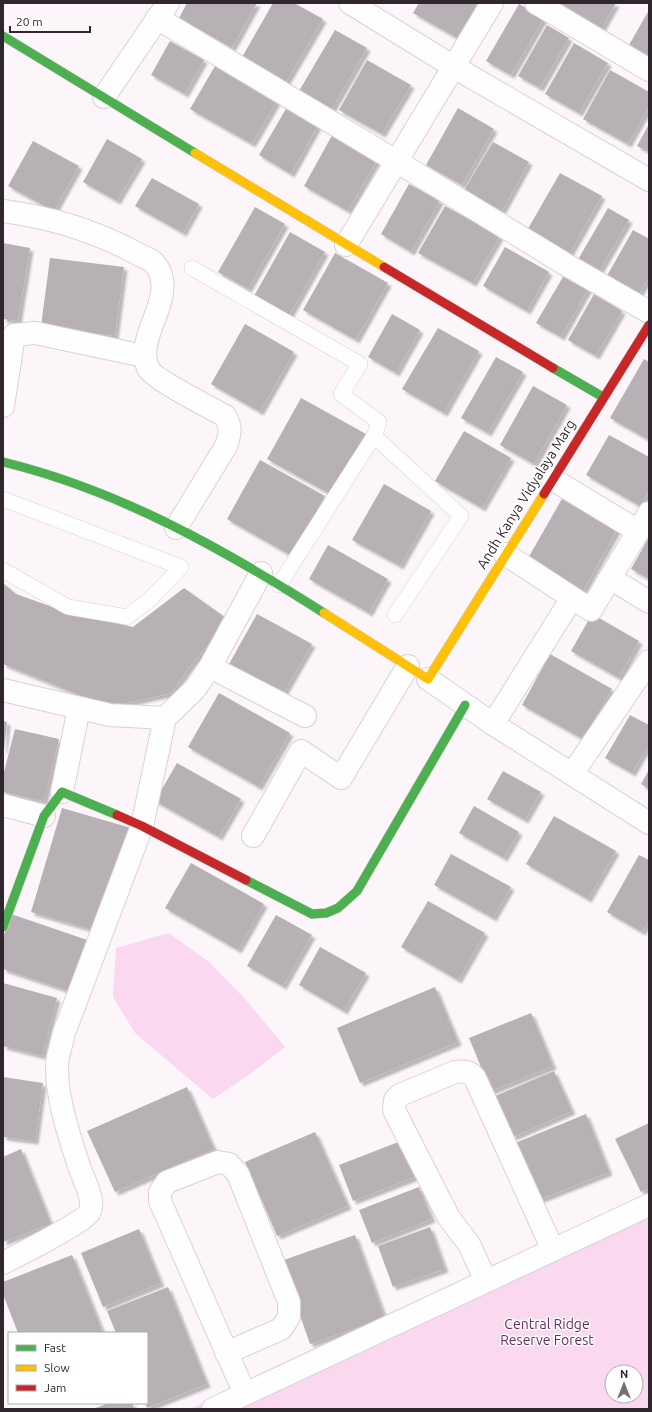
<svg xmlns="http://www.w3.org/2000/svg" width="652" height="1412" font-family="Ubuntu,sans-serif">
<style>
.green{fill:#f9d8f0;fill-rule:evenodd}
.building{fill:#b7b0b5;filter:url(#shadow)}
.lines{fill:none;stroke-linecap:round;stroke-linejoin:round}
.lane-casing{stroke:#d9d1d6;stroke-width:16}
.street-casing{stroke:#d9d1d6;stroke-width:24}
.fast-casing{stroke:#d9d1d6;stroke-width:10}
.slow-casing{stroke:#d9d1d6;stroke-width:10}
.jam-casing{stroke:#d9d1d6;stroke-width:10}
.lane{stroke:#fffefe;stroke-width:15}
.street{stroke:#fffefe;stroke-width:22}
.fast{stroke:#4caf50;stroke-width:9}
.slow{stroke:#ffc107;stroke-width:9}
.jam{stroke:#c62828;stroke-width:9}
.labels{text-anchor:middle;dominant-baseline:central;stroke-width:3;stroke-linejoin:round;paint-order:stroke}
.street-label{font-size:14px;fill:#30272e;stroke:#fff}
.park-label{font-size:14px;fill:#6b2c5e;stroke:#fff}
</style>
<defs>
<filter id="shadow"><feDropShadow dx="3.5" dy="3.5" stdDeviation="1" flood-color="#0004"/></filter>
</defs>
<rect width="100%" height="100%" fill="#fcf6fa"/>
<!-- green -->
<g class="green">
<path d="M169,933L209,962L245,999L285,1047L250,1074L213,1099L135,1033L113,997L116,948Z"/>
<path d="M649,1202V1409H190ZM612,1372H636V1396H612Z"/>
</g>
<!-- building -->
<g class="building">
<path d="M187,3H257L232,48L179,18Z"/>
<path d="M273,3H294L323,19L285,84L241,59Z"/>
<path d="M419,3H479L459,39L413,13Z"/>
<path d="M546,3H616L599,33Z"/>
<path d="M519,4L544,18L511,75L486,61Z"/>
<path d="M649,10V60L625,52Z"/>
<path d="M547,25L569,38L540,88L518,76Z"/>
<path d="M335,30L367,48L332,109L299,91Z"/>
<path d="M170,41L204,60L185,94L151,75Z"/>
<path d="M574,43L608,63L579,113L545,94Z"/>
<path d="M367,60L411,85L382,134L339,110Z"/>
<path d="M218,61L280,96L252,144L190,109Z"/>
<path d="M610,70L649,92V107L628,144L583,119Z"/>
<path d="M290,102L321,120L291,174L259,155Z"/>
<path d="M458,108L494,129L462,185L426,165Z"/>
<path d="M649,124V152L637,146Z"/>
<path d="M335,130L380,155L348,211L304,186Z"/>
<path d="M107,139L142,159L117,201L83,182Z"/>
<path d="M33,141L79,166L54,211L8,186Z"/>
<path d="M493,142L529,162L502,211L464,190Z"/>
<path d="M560,173L602,196L567,258L525,234Z"/>
<path d="M152,178L199,204L183,233L135,206Z"/>
<path d="M409,184L440,201L411,252L381,234Z"/>
<path d="M445,206L500,236L473,283L418,253Z"/>
<path d="M255,207L285,224L248,289L218,272Z"/>
<path d="M608,208L629,220L597,275L576,263Z"/>
<path d="M633,230L649,239V277L636,299L604,281Z"/>
<path d="M290,232L325,252L289,316L254,296Z"/>
<path d="M3,243L30,248L18,321L3,319Z"/>
<path d="M505,247L549,272L527,311L483,286Z"/>
<path d="M335,253L388,283L356,340L303,310Z"/>
<path d="M50,258L124,267L115,336L41,326Z"/>
<path d="M567,270L591,284L561,337L536,323Z"/>
<path d="M594,294L622,311L596,356L568,340Z"/>
<path d="M392,314L420,330L396,373L368,357Z"/>
<path d="M245,324L294,352L260,412L211,384Z"/>
<path d="M438,328L479,351L444,413L402,389Z"/>
<path d="M496,357L523,372L488,433L461,418Z"/>
<path d="M644,359L649,362V440L610,418Z"/>
<path d="M533,386L567,405L534,464L500,445Z"/>
<path d="M301,398L366,434L332,495L267,459Z"/>
<path d="M464,431L511,458L482,508L435,481Z"/>
<path d="M609,435L649,457V491L640,506L586,475Z"/>
<path d="M260,460L325,496L292,556L227,519Z"/>
<path d="M384,484L431,511L400,566L352,540Z"/>
<path d="M563,497L618,528L583,591L527,560Z"/>
<path d="M649,537V579L631,569Z"/>
<path d="M328,545L388,579L369,613L309,579Z"/>
<path d="M3,583L16,594L58,609L133,627L184,588L229,620L188,669L172,693L109,707L3,664Z"/>
<path d="M257,614L312,644L283,694L229,664Z"/>
<path d="M592,614L639,641L619,678L571,651Z"/>
<path d="M550,654L612,689L583,739L522,705Z"/>
<path d="M219,693L290,733L259,787L188,747Z"/>
<path d="M630,715L649,725V744L632,773L605,758Z"/>
<path d="M3,721L7,722L4,750H3Z"/>
<path d="M15,729L59,739L44,801L3,792V776Z"/>
<path d="M177,763L241,799L219,837L155,801Z"/>
<path d="M649,770V789L641,784Z"/>
<path d="M503,771L541,792L525,820L487,799Z"/>
<path d="M474,806L519,832L504,858L459,833Z"/>
<path d="M62,808L131,828L100,932L31,912Z"/>
<path d="M554,816L616,851L588,899L526,864Z"/>
<path d="M451,854L511,887L493,918L434,885Z"/>
<path d="M639,855L649,860V920L642,932L607,912Z"/>
<path d="M191,863L264,904L238,950L165,908Z"/>
<path d="M428,901L485,933L458,980L401,947Z"/>
<path d="M11,914L93,942L75,993L3,969V938Z"/>
<path d="M276,915L312,935L283,986L247,966Z"/>
<path d="M320,947L366,973L344,1011L299,985Z"/>
<path d="M3,983L57,998L42,1056L3,1046Z"/>
<path d="M435,987L458,1042L360,1083L337,1028Z"/>
<path d="M531,1013L553,1066L491,1091L469,1038Z"/>
<path d="M554,1071L572,1111L513,1137L495,1096Z"/>
<path d="M3,1077L43,1083L35,1141L3,1137Z"/>
<path d="M187,1087L214,1149L115,1192L87,1131Z"/>
<path d="M586,1114L609,1172L536,1201L513,1144Z"/>
<path d="M649,1123V1188L641,1192L615,1139Z"/>
<path d="M315,1132L348,1206L277,1236L245,1162Z"/>
<path d="M401,1141L415,1177L353,1201L339,1165Z"/>
<path d="M21,1149L51,1224L3,1242V1157Z"/>
<path d="M419,1187L432,1219L372,1243L359,1210Z"/>
<path d="M430,1227L445,1269L393,1287L378,1246Z"/>
<path d="M139,1229L161,1283L103,1307L81,1253Z"/>
<path d="M355,1235L385,1318L310,1344L281,1261Z"/>
<path d="M72,1255L103,1333H18L3,1294V1282Z"/>
<path d="M168,1287L207,1384L147,1408L145,1403H147V1333H116L107,1311Z"/>
<path d="M109,1403H132L134,1409H93Z"/>
</g>
<g class="lines">
<!-- lane casing -->
<g class="lane-casing">
<g id="lane">
<path d="M192,268L360,364L341,394L379,422L374,436L461,516L395,615"/>
<path d="M3,499L181,567L150,599L127,617L68,607L3,570"/>
<path d="M279,585L374,436"/>
</g>
</g>
<!-- street casing -->
<g class="street-casing">
<g id="street">
<path d="M350,3L454,67L649,180"/>
<path d="M536,3L649,70"/>
<path d="M157,18L396,161L565,264L649,312"/>
<path d="M104,97L168,3"/>
<path d="M3,211C49,217 95,231 136,253C141,256 150,259 154,263C163,272 164,287 161,298C157,319 138,346 148,368C153,379 211,408 225,416C232,427 230,434 226,446L176,528"/>
<path d="M346,245L492,3"/>
<path d="M3,406L14,335L35,333L144,356"/>
<path d="M552,479L638,531"/>
<path d="M505,554L591,610L649,513"/>
<path d="M610,578L649,602"/>
<path d="M210,667L305,716"/>
<path d="M428,679L493,724L649,823"/>
<path d="M3,690L110,715L165,718L195,689L210,667L261,573"/>
<path d="M493,724L572,598"/>
<path d="M572,774L649,661"/>
<path d="M62,792L79,708"/>
<path d="M3,805L44,816"/>
<path d="M253,836L301,751L341,778L408,666"/>
<path d="M3,1263C17,1256 84,1222 89,1213C96,1202 84,1180 80,1169C70,1139 53,1089 58,1057C60,1049 62,1041 64,1033L142,826L165,718"/>
<path d="M486,1281L469,1244L449,1218L394,1110L395,1100L400,1095L455,1072C465,1071 469,1071 475,1078L553,1250"/>
<path d="M226,1353L281,1329L289,1317V1302L238,1174L229,1164L218,1162L167,1182L160,1192V1201L245,1394"/>
<path d="M213,1409L649,1205"/>
</g>
</g>
<!-- fast casing -->
<g class="fast-casing">
<g id="fast">
<path d="M3,36L195,153"/>
<path d="M553,368L603,397"/>
<path d="M3,462C119,490 225,550 324,613"/>
<path d="M246,880L312,914L326,913L338,908L357,891L465,705"/>
<path d="M3,927L44,816L62,792L117,815"/>
</g>
</g>
<!-- slow casing -->
<g class="slow-casing">
<g id="slow">
<path d="M195,153L384,267"/>
<path d="M324,613L428,679L544,494"/>
</g>
</g>
<!-- jam casing -->
<g class="jam-casing">
<g id="jam">
<path d="M384,267L553,368"/>
<path d="M544,494L649,325"/>
<path d="M117,815L142,826L246,880"/>
</g>
</g>
<!-- lane -->
<use href="#lane" class="lane"/>
<!-- street -->
<use href="#street" class="street"/>
<!-- fast -->
<use href="#fast" class="fast"/>
<!-- slow -->
<use href="#slow" class="slow"/>
<!-- jam -->
<use href="#jam" class="jam"/>
</g>
<g class="labels">
<!-- street labels -->
<g class="street-label">
<text transform="translate(526 494) rotate(-58)">Andh Kanya Vidyalaya Marg</text>
</g>
<!-- park labels -->
<g class="park-label">
<text x="547" y="1324">Central Ridge<tspan x="547" dy="16">Reserve Forest</tspan></text>
</g>
</g>
<!-- border -->
<rect width="652" height="1412" fill="none" stroke="#30272e" stroke-width="8"/>
<!-- legend -->
<rect x="8" y="1332" width="140" height="72" fill="#ffffff" stroke="#aca9ab"/>
<rect x="16" y="1345" width="20" height="6" fill="#4caf50" stroke="#aca9ab"/>
<text x="44" y="1352" font-size="12" fill="#30272e">Fast</text>
<rect x="16" y="1365" width="20" height="6" fill="#ffc107" stroke="#aca9ab"/>
<text x="44" y="1372" font-size="12" fill="#30272e">Slow</text>
<rect x="16" y="1385" width="20" height="6" fill="#c62828" stroke="#aca9ab"/>
<text x="44" y="1392" font-size="12" fill="#30272e">Jam</text>
<!-- north arrow -->
<g transform="translate(624 1384)"><circle r="19" fill="#ffffff" stroke="#aca9ab"/>
<path d="M0-3L7 15L0 10L-7 15Z" fill="#776f75"/>
<text y="-6" font-size="11" font-weight="bold" text-anchor="middle" fill="#30272e">N</text>
</g>
<!-- scale -->
<path d="M10 26v6h80v-6" fill="none" stroke="#30272e" stroke-width="2"/>
<text x="16" y="26" font-size="12" fill="#30272e" stroke="#ffffff" stroke-width="3" paint-order="stroke">20 m</text>
</svg>
